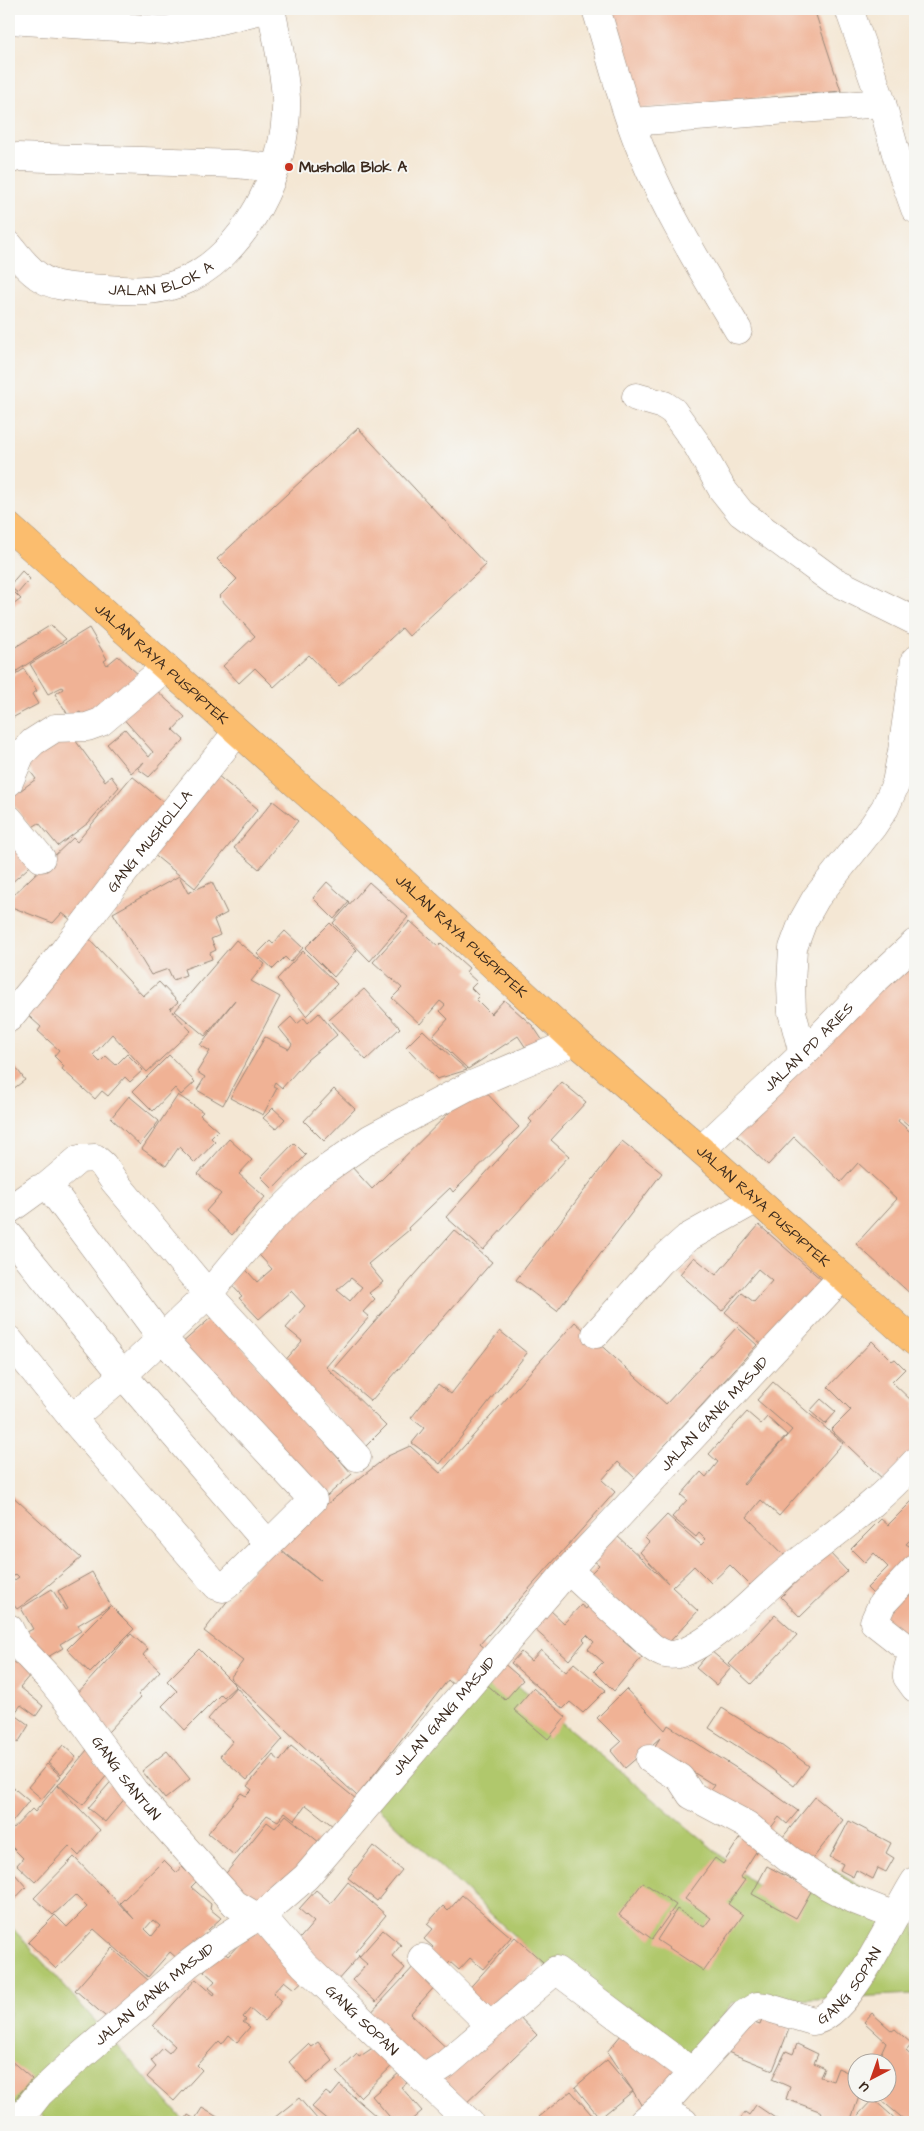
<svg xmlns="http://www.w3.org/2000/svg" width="924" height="2131" font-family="'Architects Daughter',sans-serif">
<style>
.green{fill:#b0c86c;stroke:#767945}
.building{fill:#f0b295;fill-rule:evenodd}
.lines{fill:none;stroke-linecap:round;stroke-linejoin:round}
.minor-casing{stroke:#988879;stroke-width:29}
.major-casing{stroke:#988879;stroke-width:29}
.minor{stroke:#fff;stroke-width:28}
.major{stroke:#fbbd6e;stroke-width:28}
.poi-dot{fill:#c8321e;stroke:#f6f6f2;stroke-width:2}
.labels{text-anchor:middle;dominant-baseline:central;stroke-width:4;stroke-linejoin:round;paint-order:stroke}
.poi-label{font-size:15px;font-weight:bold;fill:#3b2a1e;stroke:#f6f6f2;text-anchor:start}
.street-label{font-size:15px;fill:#3b2a1e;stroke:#f6f6f2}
</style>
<rect width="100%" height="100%" fill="#f6f6f2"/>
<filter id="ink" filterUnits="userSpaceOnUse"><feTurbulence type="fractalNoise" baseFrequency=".02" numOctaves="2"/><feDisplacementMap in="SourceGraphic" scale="10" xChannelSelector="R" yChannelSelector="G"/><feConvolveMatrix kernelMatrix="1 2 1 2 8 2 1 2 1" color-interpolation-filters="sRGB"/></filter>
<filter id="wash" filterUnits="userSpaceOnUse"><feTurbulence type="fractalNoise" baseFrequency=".0096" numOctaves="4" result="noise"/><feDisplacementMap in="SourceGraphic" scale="20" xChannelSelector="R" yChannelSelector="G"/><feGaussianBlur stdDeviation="1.12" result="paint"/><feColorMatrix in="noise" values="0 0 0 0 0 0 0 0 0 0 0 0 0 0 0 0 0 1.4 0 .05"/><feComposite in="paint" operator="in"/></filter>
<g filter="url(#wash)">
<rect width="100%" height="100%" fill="#f4e7d4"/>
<!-- green -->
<g class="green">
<path d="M493,1665L791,1914L831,1868L915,1921V1994L731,2003L699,2062L548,1968L369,1799Z"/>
<path d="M9,1924L185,2122H47L38,2112L9,2108Z"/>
</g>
<g id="blocks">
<!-- building -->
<g class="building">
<path d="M604,9H814L841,91L639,109Z"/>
<path d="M358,428L486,565L409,636L402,628L339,686L309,655L274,687L255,668L239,683L223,666L255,636L219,597L237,579L217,559Z"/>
<path d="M22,571L30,579L18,593L9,586Z"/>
<path d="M10,588L21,599L9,608V589Z"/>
<path d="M51,625L66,639L9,676V651Z"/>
<path d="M89,628L107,659L104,661L107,665L118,656L140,676L87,722L80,712L70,718L55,694L63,689L62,687L48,694L30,664Z"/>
<path d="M24,669L37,691L32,694L38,704L12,718L9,713V679Z"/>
<path d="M152,686L185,717L173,730L184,740L149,777L138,769L144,762L131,773L107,744L125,729L149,757L153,752L120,715Z"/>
<path d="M67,729L105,781L111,776L119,787L88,823L58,846L39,823L31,828L9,799L36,779L24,763Z"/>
<path d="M211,770L258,809L195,888L147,849Z"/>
<path d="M132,776L171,808L76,924L62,913L53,923L9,906V899L73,838L77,842Z"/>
<path d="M273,801L298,821L259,869L234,848Z"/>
<path d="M9,838L37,860L9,885Z"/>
<path d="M179,876L188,893L212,882L227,913L214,920L220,935L211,939L216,950L210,953L212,959L184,969L186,975L173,980L168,969L151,975L113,913Z"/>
<path d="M327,882L349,902L334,919L313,898Z"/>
<path d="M369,882L408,917L370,961L333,923Z"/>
<path d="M410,921L438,946L441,943L469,968L466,972L477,982L471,988L479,996L476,999L491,1014L504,1000L533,1026L543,1041L528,1051L518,1036L468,1069L433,1036L448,1019L440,1011L445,1005L440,1001L420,1024L392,998L402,988L373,962Z"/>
<path d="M330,923L357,950L334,977L305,948Z"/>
<path d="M285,931L303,948L290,962L285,957L273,969L257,954L270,941L273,944Z"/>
<path d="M83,932L143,996L159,982L178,1002L170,1009L191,1031L147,1072L112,1034L93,1055L100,1062L106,1056L116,1065L127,1054L143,1070L130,1082L125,1077L108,1096L102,1091L95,1099L62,1069L64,1066L54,1056L59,1050L38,1031L41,1027L22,1010Z"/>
<path d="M236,940L265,964L251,981L280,997L223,1105L197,1090L205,1077L197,1072L210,1051L200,1045L235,1000L205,1036L175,1011Z"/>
<path d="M915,949V1131L900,1118L898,1121L915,1136V1298L856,1244L897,1199L858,1163L841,1182L794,1137L768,1165L736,1135Z"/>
<path d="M303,951L337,984L306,1016L277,979Z"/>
<path d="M364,989L400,1028L366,1060L329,1020Z"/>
<path d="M319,1013L337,1035L307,1060L282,1088L275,1082L273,1086L277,1088L263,1115L230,1098L265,1037L289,1049L292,1044L279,1028L291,1017L297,1024L304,1018L308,1023Z"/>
<path d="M423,1030L443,1049L467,1070L437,1079L406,1047Z"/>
<path d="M169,1055L195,1082L181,1095L175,1088L153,1111L133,1091Z"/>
<path d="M9,1058L25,1080L9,1092Z"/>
<path d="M562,1082L586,1102L551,1140L569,1156L483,1250L446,1217L532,1122L529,1119Z"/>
<path d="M478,1084L519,1127L453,1192L450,1188L408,1228L409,1230L368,1264L383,1282L369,1293L375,1299L363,1312L369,1317L326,1367L386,1426L365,1447L283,1363L302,1341L286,1328L305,1306L291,1291L259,1319L239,1298L242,1296L224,1277L240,1263L257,1282L272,1269L251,1246L350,1165L372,1189ZM351,1278L362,1287L350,1301L337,1290Z"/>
<path d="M334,1089L355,1109L324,1141L304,1121Z"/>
<path d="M178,1095L203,1112L200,1115L218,1131L211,1138L215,1142L195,1163L179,1147L166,1166L142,1149Z"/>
<path d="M129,1096L159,1121L140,1145L111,1118Z"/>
<path d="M273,1108L285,1119L276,1129L263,1118Z"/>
<path d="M229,1139L252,1160L239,1174L265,1197L232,1235L206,1211L221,1194L198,1174Z"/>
<path d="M622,1141L662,1173L557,1311L516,1280Z"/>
<path d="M294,1143L306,1155L273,1189L261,1177Z"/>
<path d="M759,1225L822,1280L765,1347L725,1312L742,1293L754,1302L772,1281L758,1269L722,1311L680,1274L694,1257L716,1275Z"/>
<path d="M454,1230L492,1262L371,1401L333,1369Z"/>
<path d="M214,1315L352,1474L319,1503L181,1344Z"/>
<path d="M575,1322L666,1404L737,1327L757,1345L635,1478L618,1462L602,1480L615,1492L480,1644L489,1652L457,1688L448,1680L357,1796L230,1678L243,1661L204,1631L272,1544L320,1581L277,1546L285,1537L388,1456L410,1446L440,1473Z"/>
<path d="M500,1331L527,1353L440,1464L412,1443L424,1428L411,1418L438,1384L451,1394Z"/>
<path d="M872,1341L892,1361L895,1359L905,1369L892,1382L914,1403L915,1401V1454L887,1483L831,1430L851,1410L828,1387Z"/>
<path d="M773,1382L843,1443L779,1516L761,1500L747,1517L789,1560L757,1592L730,1565L711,1583L694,1566L672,1587L698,1611L664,1648L589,1575L599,1565L593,1560L616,1535L668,1583L640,1552L649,1542L645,1538L667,1515L701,1545L706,1540L699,1533L696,1537L672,1517L687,1500L681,1495L701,1472L706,1477L718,1462L709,1454L747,1412L761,1424L767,1417L787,1435L743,1484L744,1485L792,1430L757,1400Z"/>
<path d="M821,1399L836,1412L825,1424L810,1411Z"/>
<path d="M9,1493L81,1558L38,1594L17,1609L9,1599V1584L19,1577L16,1574L9,1581Z"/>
<path d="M913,1500L915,1502V1535L906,1544L909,1546L915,1541V1565L879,1600L867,1588L888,1567L874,1553L865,1563L851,1549L881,1519L888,1525Z"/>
<path d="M828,1551L847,1571L800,1617L781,1597Z"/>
<path d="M92,1572L111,1606L134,1629L90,1673L67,1649L110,1606L78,1625L81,1631L60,1644L63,1648L41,1661L25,1633L33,1629L21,1608L52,1589L65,1610L68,1609L58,1591Z"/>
<path d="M915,1579V1645L877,1621Z"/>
<path d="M594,1599L632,1631L623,1641L642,1657L614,1691L594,1671L603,1662L588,1649L594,1642L587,1635L583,1639L585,1641L569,1660L533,1628L549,1609L564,1623L581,1605L586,1609Z"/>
<path d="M775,1615L797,1635L751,1684L729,1664Z"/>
<path d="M131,1634L148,1649L143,1655L160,1671L138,1695L141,1697L108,1732L86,1713L76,1695Z"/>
<path d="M199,1649L236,1686L224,1697L221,1694L185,1730L162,1706L177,1691L167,1681Z"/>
<path d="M541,1650L566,1672L574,1663L606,1690L583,1713L570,1702L563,1709L511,1663L521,1652L531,1661Z"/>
<path d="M711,1651L731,1668L716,1685L696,1668Z"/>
<path d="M9,1654L35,1669L20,1687L43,1706L36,1716L21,1705L14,1714L29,1725L18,1743L15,1741L9,1748Z"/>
<path d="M502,1662L523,1680L505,1700L485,1683Z"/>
<path d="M236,1687L283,1739L247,1780L220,1756L233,1741L208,1719Z"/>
<path d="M533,1688L566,1717L548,1739L514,1710Z"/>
<path d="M626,1689L665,1730L668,1725L749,1776L798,1811L787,1824L779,1817L767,1833L708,1794L714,1785L675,1761L648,1757L660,1738L625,1768L611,1751L621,1742L597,1718Z"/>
<path d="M722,1708L781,1745L809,1766L794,1786L768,1766L709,1728Z"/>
<path d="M63,1745L76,1757L61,1774L48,1763Z"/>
<path d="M291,1746L356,1799L333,1826L306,1805L295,1820L285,1812L278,1821L267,1815L234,1855L208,1833L241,1793L246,1796L252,1790L247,1786L273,1755L280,1761Z"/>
<path d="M87,1750L111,1770L83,1805L58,1785Z"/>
<path d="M167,1751L190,1779L165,1799L142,1771Z"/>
<path d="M47,1764L61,1776L42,1799L28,1787Z"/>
<path d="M115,1777L127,1796L105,1822L88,1808Z"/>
<path d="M9,1784L29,1801L9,1826Z"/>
<path d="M57,1785L100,1830L79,1856L69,1846L35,1882L17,1865L23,1858L9,1844V1833L32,1809L35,1812Z"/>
<path d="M815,1797L843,1820L807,1866L778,1843Z"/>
<path d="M286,1815L320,1843L288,1883L283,1878L260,1906L223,1877L267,1822L275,1828Z"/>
<path d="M849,1821L891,1843L886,1853L894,1858L886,1872L878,1868L873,1879L856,1870L853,1877L840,1870L843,1864L830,1857Z"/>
<path d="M741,1836L759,1847L740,1877L745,1880L728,1904L743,1915L704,1971L657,1940L677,1909L704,1927L711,1918L685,1899L715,1858L723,1864Z"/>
<path d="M373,1846L402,1870L377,1901L348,1878Z"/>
<path d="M74,1857L134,1919L120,1903L164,1860L177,1873L182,1867L197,1881L191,1887L211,1904L210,1909L221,1918L208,1930L210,1933L180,1961L170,1952L148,1977L94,1929L56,1969L28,1942L55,1915L67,1927L87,1907L75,1895L53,1915L34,1898ZM153,1920L160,1926L152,1936L145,1929Z"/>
<path d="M767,1866L812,1890L796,1918L752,1894Z"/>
<path d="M9,1867L26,1887L9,1905Z"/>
<path d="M348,1882L386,1915L355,1952L359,1956L337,1981L295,1944L314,1922L299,1909L316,1890L331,1903Z"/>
<path d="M643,1882L676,1905L652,1939L619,1915Z"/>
<path d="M462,1895L511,1937L483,1969L470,1958L459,1970L450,1962L443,1969L427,1955L433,1947L424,1939L433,1929L427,1924L443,1906L448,1911Z"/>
<path d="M255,1927L309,1975L294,1989L284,1981L273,1993L282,2001L264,2021L250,2009L243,2017L246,2020L243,2022L250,2027L237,2042L229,2035L222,2044L219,2041L197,2065L202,2070L174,2101L147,2077L156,2067L151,2061L163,2048L169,2053L175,2046L153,2026L196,1979L214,1995L215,1993L209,1988L215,1981L204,1971L222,1951L228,1956Z"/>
<path d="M383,1930L401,1945L392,1956L405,1968L376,2002L352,1980L367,1964L359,1957Z"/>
<path d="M515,1937L543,1962L493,2018L465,1993Z"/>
<path d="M112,1948L149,1981L113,2023L75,1990Z"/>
<path d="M417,1963L438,1983L410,2014L452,2053L427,2072L367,2017Z"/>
<path d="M513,2010L537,2035L461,2108L437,2083Z"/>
<path d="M765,2013L791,2024L773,2070L725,2051L746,2020L760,2025Z"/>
<path d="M872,2013L892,2031L895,2029L912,2044L906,2051L915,2059V2122H907L874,2094H886V2064H876L886,2042L864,2022Z"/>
<path d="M626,2029L681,2072L644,2110L633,2091L600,2118L575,2087L607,2060L633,2091L607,2052Z"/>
<path d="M318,2042L333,2061L307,2083L289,2062L308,2044L311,2047Z"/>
<path d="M380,2043L397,2061L360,2097L337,2073L357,2054L359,2057Z"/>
<path d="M797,2044L818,2054L814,2063L824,2068L820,2077L833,2081L838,2068L856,2076V2094H860L850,2122H818L822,2112L786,2099L790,2087L772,2079L786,2051L793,2054Z"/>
<path d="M9,2059L32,2079L9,2106Z"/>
<path d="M399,2073L407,2083L401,2087L422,2111L409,2122H394L372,2096Z"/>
<path d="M340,2085L383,2122H330L312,2107L326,2092L331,2096Z"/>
<path d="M571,2091L598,2122H543L539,2117Z"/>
<path d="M299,2098L318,2120L315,2122H269Z"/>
<path d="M873,2099L899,2122H864L858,2115Z"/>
<path d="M756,2105L781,2122H738L745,2112L749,2115Z"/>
<path d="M202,2108L226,2122H184L188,2115L195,2119Z"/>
</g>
</g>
</g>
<g filter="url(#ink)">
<use href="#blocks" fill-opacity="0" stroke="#988879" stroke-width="1"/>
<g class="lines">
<!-- minor casing -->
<g class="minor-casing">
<g id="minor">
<path d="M596,9C611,56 622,105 641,150C667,213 703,272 738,330"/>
<path d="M9,20L165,30L208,23L265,9"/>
<path d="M882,103L898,161L915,209"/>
<path d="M631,122L882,103L849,9"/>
<path d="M9,160L17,157L236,164L276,168"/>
<path id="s1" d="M9,245C43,290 53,286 106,289C130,291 154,292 177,284C245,259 289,167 286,98C284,68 277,38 271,9"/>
<path d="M636,397L664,405L673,411L696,443L722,489L741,513L832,580L915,621"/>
<path d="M9,782L21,754L33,742L55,728L87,727L101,722L166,667"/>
<path d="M9,819L41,858"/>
<path id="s2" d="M9,1018L63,952L118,880L237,732"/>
<path d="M803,1054L792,1012L791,984L793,948L803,921L816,898L873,826L885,808L896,783L902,751L915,660"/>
<path id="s3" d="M701,1150L803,1054L873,982L915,943"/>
<path d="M9,1210L38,1189L46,1187L79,1159L95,1158L103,1165L114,1181L208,1294L357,1457"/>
<path d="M9,1235L123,1375L268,1544"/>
<path d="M596,1334L660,1262L687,1238L755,1200"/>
<path d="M9,1340L72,1418L217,1586L223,1588L227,1585L313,1500L162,1338L51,1189L46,1187"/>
<path d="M72,1418L123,1375L208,1294L269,1222L315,1177L371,1138L467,1087L575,1041"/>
<path d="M915,1569L882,1604L874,1622L911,1651C913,1659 906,1668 907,1677L915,1688"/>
<path d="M568,1570L652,1647C662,1654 670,1657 681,1653C717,1641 757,1595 788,1570C832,1535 878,1504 915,1462"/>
<path id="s4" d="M9,1628L17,1644L50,1679L78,1714L134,1791L235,1904L257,1917"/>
<path d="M650,1759L680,1778L691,1795L747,1825L790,1860L828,1886L852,1899L895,1916"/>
<path id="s5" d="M261,1915L304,1965L469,2122"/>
<path d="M422,1958L490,2025"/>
<path d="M423,2079L446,2064L556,1970L692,2072"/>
<path d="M660,2109L684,2122"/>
<path id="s6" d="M17,2122L39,2094L68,2067L187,1965L222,1939L268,1910L306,1877L568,1570L842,1277"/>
<path id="s7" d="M643,2122L665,2103L744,2014L757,2006L766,2007L813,2021C849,2018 895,1911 915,1881"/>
</g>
</g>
<!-- major casing -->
<g class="major-casing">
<g id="major">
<path id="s8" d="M9,527L330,814L575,1041L701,1150L915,1342"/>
</g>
</g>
<!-- minor -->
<use href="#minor" class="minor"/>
<!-- major -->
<use href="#major" class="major"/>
</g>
</g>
<!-- markers -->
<circle class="poi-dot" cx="289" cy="167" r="5"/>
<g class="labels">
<!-- poi labels -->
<g class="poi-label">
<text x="299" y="167">Musholla Blok A</text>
</g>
<!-- street labels -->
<g class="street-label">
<text stroke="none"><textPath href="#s1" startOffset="170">JALAN BLOK A</textPath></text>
<text stroke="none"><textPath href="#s8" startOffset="205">JALAN RAYA PUSPIPTEK</textPath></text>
<text stroke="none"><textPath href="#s2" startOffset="226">GANG MUSHOLLA</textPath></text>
<text stroke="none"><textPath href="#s8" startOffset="610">JALAN RAYA PUSPIPTEK</textPath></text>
<text stroke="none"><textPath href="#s3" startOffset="149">JALAN PD ARIES</textPath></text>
<text stroke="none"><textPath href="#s8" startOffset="1015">JALAN RAYA PUSPIPTEK</textPath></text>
<text stroke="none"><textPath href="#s6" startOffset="998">JALAN GANG MASJID</textPath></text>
<text stroke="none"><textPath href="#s6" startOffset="592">JALAN GANG MASJID</textPath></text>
<text stroke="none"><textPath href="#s4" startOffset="191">GANG SANTUN</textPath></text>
<text stroke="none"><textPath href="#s7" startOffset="274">GANG SOPAN</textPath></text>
<text stroke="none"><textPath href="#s6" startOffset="188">JALAN GANG MASJID</textPath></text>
<text stroke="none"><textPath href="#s5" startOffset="146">GANG SOPAN</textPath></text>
</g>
</g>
<!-- margin -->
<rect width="924" height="2131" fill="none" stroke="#f6f6f2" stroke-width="30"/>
<!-- north arrow -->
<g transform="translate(872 2078) rotate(221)"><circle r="24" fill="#f6f6f2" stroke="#aba49d"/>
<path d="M0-4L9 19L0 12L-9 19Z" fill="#c8321e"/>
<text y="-8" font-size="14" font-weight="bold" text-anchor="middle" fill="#3b2a1e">U</text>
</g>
</svg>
